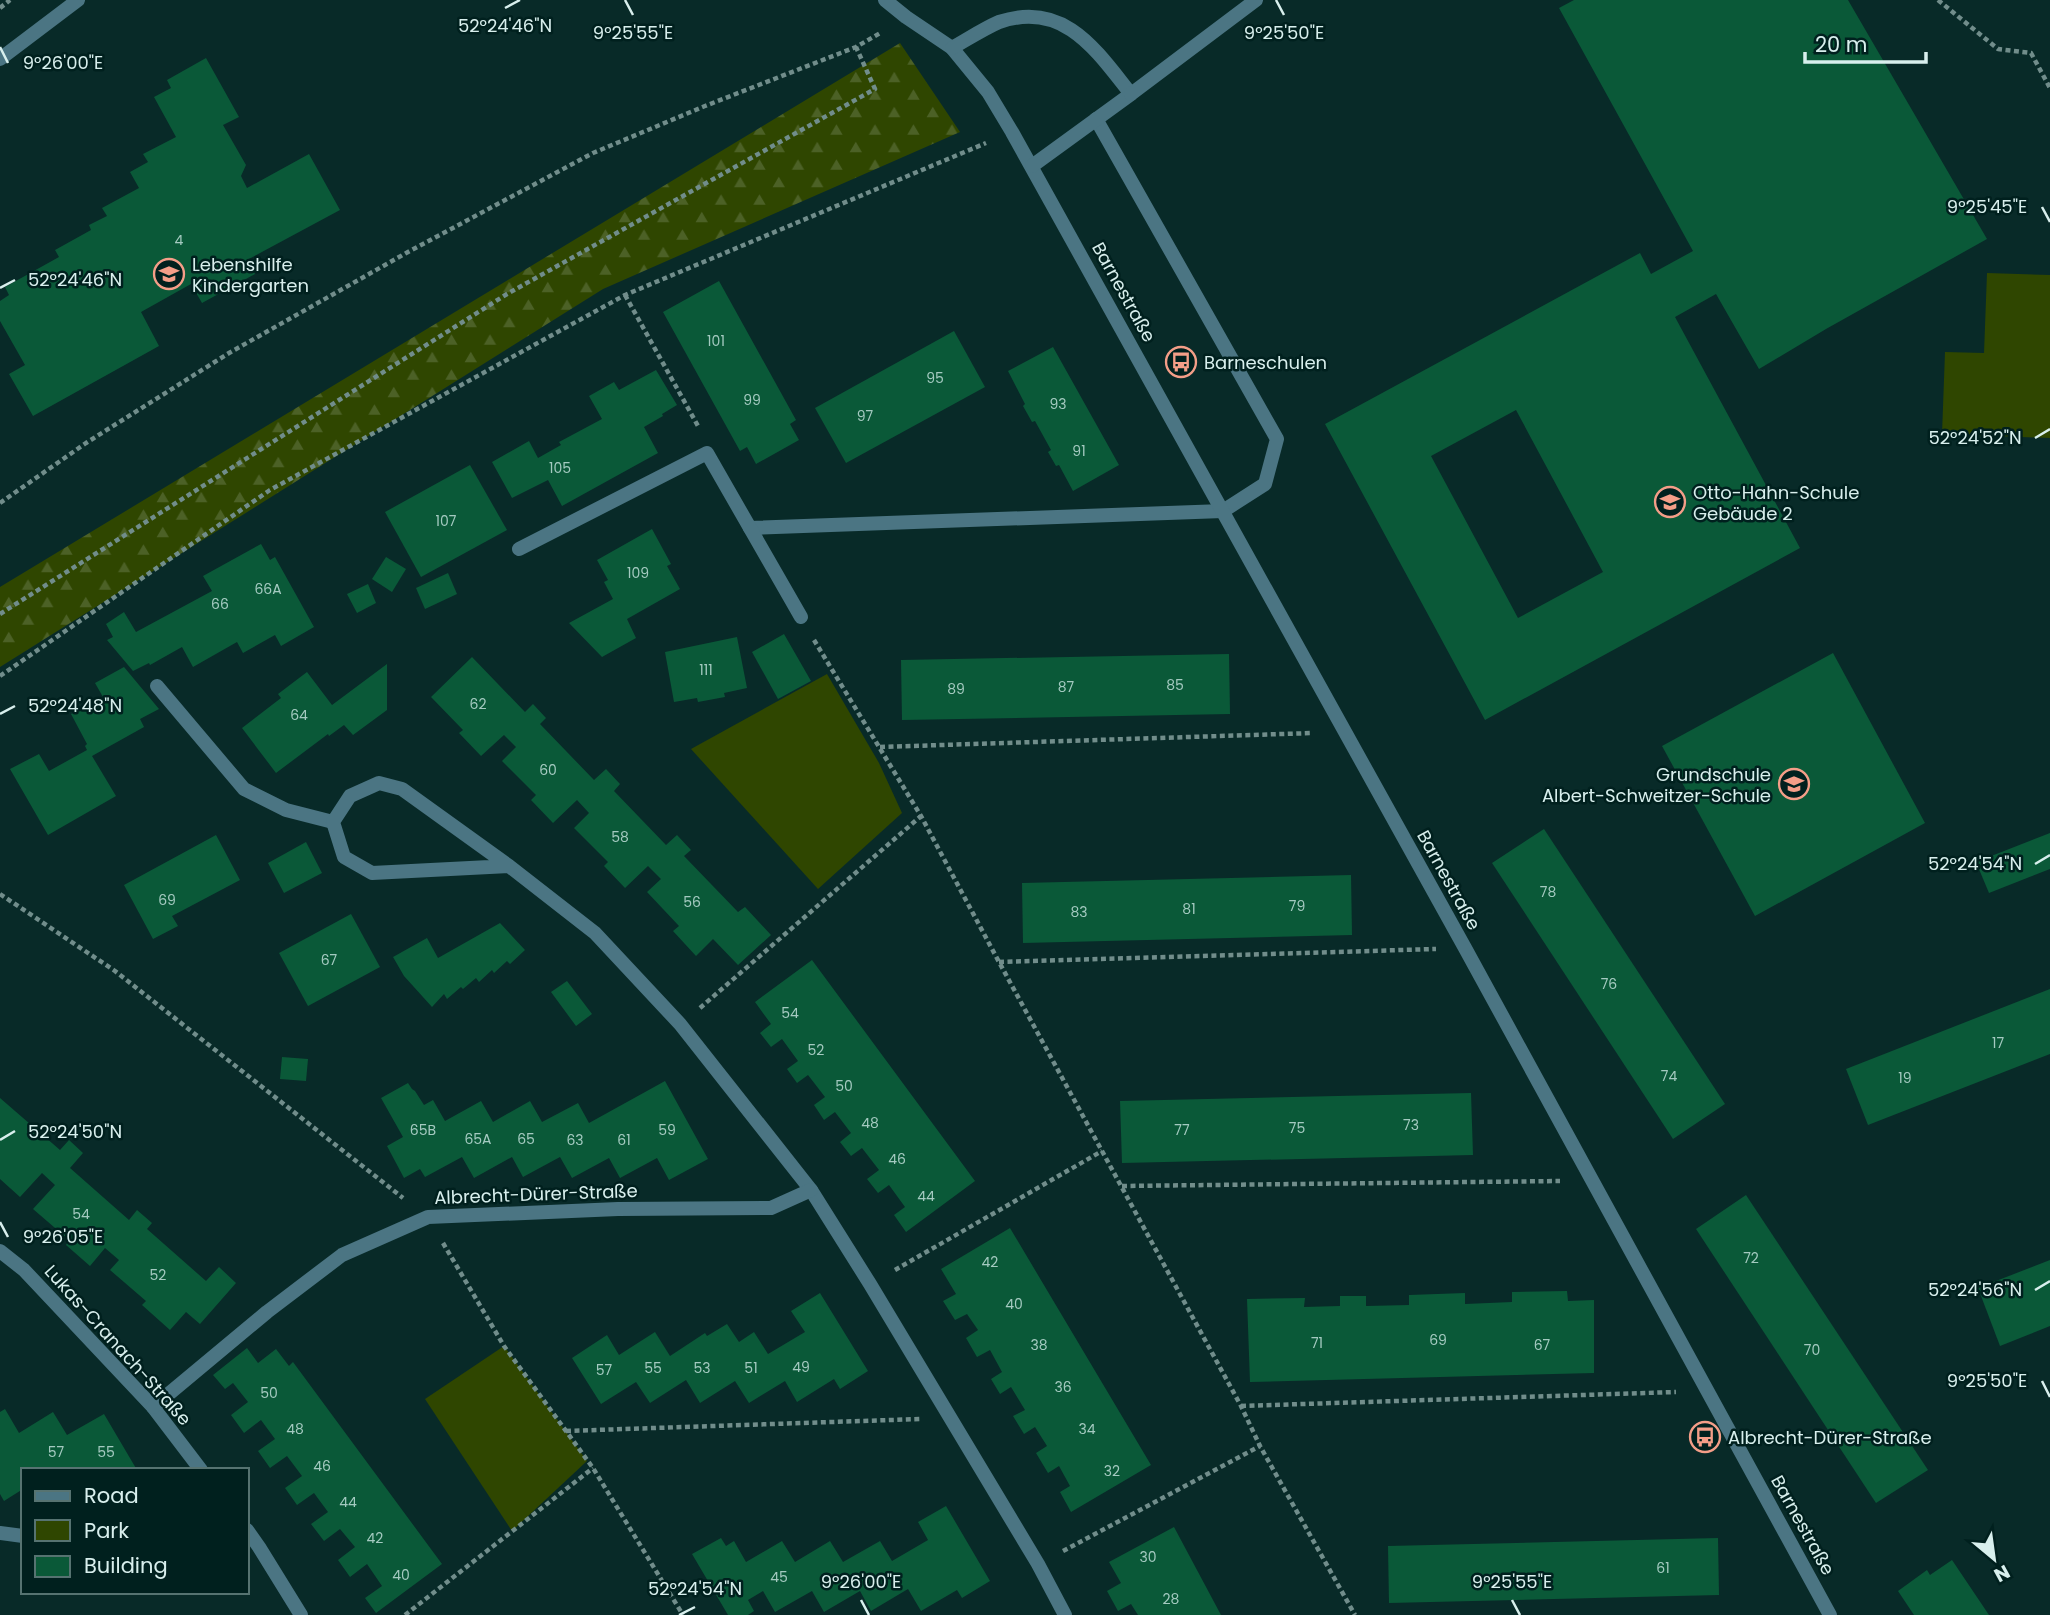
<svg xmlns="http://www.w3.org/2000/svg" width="2050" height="1615" font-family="Poppins,sans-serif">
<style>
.forest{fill:url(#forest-firs)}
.green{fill:#2f4600}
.building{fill:#0a5938;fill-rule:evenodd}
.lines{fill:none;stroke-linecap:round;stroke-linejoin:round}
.path{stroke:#718d8b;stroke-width:4.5;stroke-dasharray:5 3.5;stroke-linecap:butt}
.service{stroke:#4b7583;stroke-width:14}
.minor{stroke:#4b7583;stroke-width:14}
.ticks{fill:none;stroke:#d8efed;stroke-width:2.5}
.labels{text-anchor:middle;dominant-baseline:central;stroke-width:5;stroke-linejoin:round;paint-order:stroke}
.number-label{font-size:14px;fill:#a4cac0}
.poi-label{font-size:18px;fill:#d8efed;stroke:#00201e;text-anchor:start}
.street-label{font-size:18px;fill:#d8efed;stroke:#00201e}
.ticks-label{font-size:18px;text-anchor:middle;fill:#d8efed;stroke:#00201e;stroke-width:5;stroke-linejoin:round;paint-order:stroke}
</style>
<defs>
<pattern id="forest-firs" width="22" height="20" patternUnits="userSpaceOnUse" patternTransform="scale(1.75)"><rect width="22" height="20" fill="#2f4600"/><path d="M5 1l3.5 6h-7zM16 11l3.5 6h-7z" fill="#4c6126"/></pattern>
</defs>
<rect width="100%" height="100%" fill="#082a28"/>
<!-- forest -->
<path class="forest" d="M900,43L960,132L603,289L0,667V587Z"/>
<!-- green -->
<g class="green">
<path d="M1987,273L2050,275V438L1942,434L1945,352L1984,353Z"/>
<path d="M827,674L879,763L902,813L818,889L691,749Z"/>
<path d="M504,1346L587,1461L512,1531L425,1399Z"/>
</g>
<!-- building -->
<g class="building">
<path d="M1574,0H1848L1987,239L1826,329L1759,369L1716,294L1675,317L1800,548L1485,720L1325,424L1640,253L1651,274L1693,251L1559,8ZM1516,410L1603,572L1518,618L1431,456Z"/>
<path d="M206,58L239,117L223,125L246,165L241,176L247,188L309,154L340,210L247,260L255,274L202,303L191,284L141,312L159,346L33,416L9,374L25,365L0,321V301L9,295L5,287L59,257L55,250L91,230L89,225L107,216L102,208L139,188L130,172L148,162L143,154L176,137L154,97L171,88L167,80Z"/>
<path d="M719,281L796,420L790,424L799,440L756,464L747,447L740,451L663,312Z"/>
<path d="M954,331L985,387L846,463L815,408Z"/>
<path d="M1053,347L1119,465L1073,491L1059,465L1056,466L1048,452L1051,450L1035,421L1032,422L1023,406L1025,404L1008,371Z"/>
<path d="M656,370L677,405L662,414L663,416L644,427L658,453L562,506L548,480L512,498L492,462L529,441L538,458L561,445L559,442L602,419L589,396L614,382L619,390Z"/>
<path d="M470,465L507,530L421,577L385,512Z"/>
<path d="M652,529L671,564L667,566L680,589L627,619L636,638L602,657L569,623L613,599L604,582L608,580L597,560Z"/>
<path d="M261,544L270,560L275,557L314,627L281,646L275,635L243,653L237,642L193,667L182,647L150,665L149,663L133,671L107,640L113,637L106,624L124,612L136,632L212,591L203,576Z"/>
<path d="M386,557L406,569L392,592L372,579Z"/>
<path d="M448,573L457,594L425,609L416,588Z"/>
<path d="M368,584L376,603L357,613L347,594Z"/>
<path d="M784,634L811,681L778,699L752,652Z"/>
<path d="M737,637L747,688L724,693L725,697L698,702L697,698L674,702L665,652Z"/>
<path d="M1833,653L1925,823L1755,916L1662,746Z"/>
<path d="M1229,654L1230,714L902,720L901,660Z"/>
<path d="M472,657L525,712L533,704L546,718L540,724L594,780L606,769L620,784L614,791L666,845L677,835L691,850L684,856L738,912L745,907L771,935L738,965L713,939L696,956L673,931L679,926L647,892L661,879L648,866L625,888L604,866L608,862L574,828L589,813L577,800L553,823L531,800L536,795L502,761L516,747L504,735L481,756L459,733L463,730L431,697Z"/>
<path d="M387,664V710L353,735L344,725L329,736L328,734L276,773L242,728L281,698L278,694L307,672L332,705Z"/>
<path d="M124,667L159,709L140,719L144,727L92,756L116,796L48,835L10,769L39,754L49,771L87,750L85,746L87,744L71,714L103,697L95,683Z"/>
<path d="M1544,829L1725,1104L1673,1139L1492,863Z"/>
<path d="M2050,833V869L1989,893L1976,862Z"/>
<path d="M216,835L240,880L172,916L178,926L153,939L124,885Z"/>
<path d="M306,842L322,873L284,893L268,863Z"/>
<path d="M1351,875L1352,935L1023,943L1022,883Z"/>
<path d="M351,914L380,967L308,1006L279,953Z"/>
<path d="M500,923L525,950L510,964L507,961L494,973L492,970L479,982L476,978L463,989L461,987L447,999L444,994L432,1007L404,976L393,957L427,938L438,958Z"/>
<path d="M812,960L975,1181L906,1232L894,1215L905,1207L889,1185L878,1193L867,1179L879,1170L862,1148L851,1156L840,1142L851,1133L835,1112L824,1120L814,1105L825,1097L808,1075L797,1083L787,1069L798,1061L782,1039L771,1047L760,1033L771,1024L755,1002Z"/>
<path d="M567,981L592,1014L576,1026L551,992Z"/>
<path d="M2050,989V1054L1868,1125L1846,1069Z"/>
<path d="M282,1057L308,1059L306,1081L280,1079Z"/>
<path d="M665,1081L708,1159L669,1180L657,1158L620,1178L609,1158L572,1178L560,1157L523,1177L512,1157L474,1178L462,1157L425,1177L420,1169L404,1178L387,1146L403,1137L381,1098L408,1083L412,1089L415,1091L424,1105L433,1100L445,1121L481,1101L493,1122L530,1101L542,1122L578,1103L589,1123Z"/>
<path d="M1471,1093L1473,1155L1122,1163L1120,1101Z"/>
<path d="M0,1098L60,1150L69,1140L83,1153L70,1168L129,1220L137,1210L152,1223L147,1229L206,1281L219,1267L236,1283L200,1324L186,1312L170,1330L142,1305L146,1301L110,1270L119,1260L105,1248L90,1266L66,1245L69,1240L33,1209L55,1185L42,1173L20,1197L0,1179Z"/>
<path d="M1746,1195L1928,1470L1876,1503L1696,1229Z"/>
<path d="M1010,1228L1151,1465L1071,1512L1060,1492L1070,1486L1059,1466L1048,1473L1036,1453L1047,1446L1035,1427L1024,1434L1013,1416L1025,1410L1011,1387L1000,1394L991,1379L1002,1372L990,1350L977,1357L966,1338L978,1330L967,1314L955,1320L943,1301L956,1294L941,1269Z"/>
<path d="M2050,1260V1326L2000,1346L1978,1288Z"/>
<path d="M1567,1291L1568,1301L1594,1300V1373L1250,1382L1247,1299L1305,1298L1304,1307L1340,1306V1296H1366V1306L1409,1305V1295L1465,1293V1304L1512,1302V1292Z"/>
<path d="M820,1293L868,1371L840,1389L834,1379L797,1402L785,1381L749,1403L735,1381L700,1403L686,1380L650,1403L636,1382L601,1404L572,1358L607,1335L619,1355L655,1332L670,1356L705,1333L707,1336L727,1324L739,1342L754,1332L768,1354L805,1332L791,1311Z"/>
<path d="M247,1348L258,1363L276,1349L289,1366L293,1362L442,1564L376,1613L365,1598L382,1586L367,1564L350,1577L338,1560L355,1547L340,1529L324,1541L311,1524L328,1512L314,1493L297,1505L285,1488L302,1476L287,1456L270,1468L258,1451L275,1439L261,1420L244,1433L231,1415L248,1402L233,1383L225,1389L213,1375Z"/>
<path d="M5,1409L19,1433L53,1412L67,1435L104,1414L137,1470H23V1489L4,1501L0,1494V1412Z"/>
<path d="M946,1506L990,1581L962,1598L957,1590L921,1611L908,1589L871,1611L860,1591L824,1612L812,1591L775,1612L763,1591L748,1600L754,1611L748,1615H728L692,1554L721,1538L726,1546L734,1541L746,1562L782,1541L795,1562L830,1541L843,1562L880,1541L892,1561L928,1540L918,1522Z"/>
<path d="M1174,1527L1221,1615H1138L1131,1604L1118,1611L1107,1591L1121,1583L1109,1562Z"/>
<path d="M1718,1538L1719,1595L1389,1603L1388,1546Z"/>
<path d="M1952,1560L1989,1615H1914L1898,1591L1927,1570L1930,1575Z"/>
</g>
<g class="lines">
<!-- path -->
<g class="path">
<path d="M1938,0L1998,49L2031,53L2050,88"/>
<path d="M0,8L10,0"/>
<path d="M625,295L698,426"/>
<path d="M0,503L86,443L229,353L408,252L593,153L705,106L856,47L882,32"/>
<path d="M0,614L507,294L875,89L856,47"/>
<path d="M814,640L921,816L999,962L1241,1406L1260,1446L1355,1615"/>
<path d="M0,676L270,490L625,295L986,143"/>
<path d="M880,747L1313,733"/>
<path d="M0,894L115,971L403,1198"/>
<path d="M999,962L1436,949"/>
<path d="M700,1008L921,816"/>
<path d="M1122,1186L1560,1181"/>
<path d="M443,1243L504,1346L593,1468L683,1615"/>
<path d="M895,1270L1102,1151"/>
<path d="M1241,1406L1676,1392"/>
<path d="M566,1431L920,1419"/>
<path d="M1063,1551L1260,1446"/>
<path d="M405,1615L593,1468"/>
</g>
<!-- service -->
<g class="service">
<path d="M750,528L1223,511L1265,484L1277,439L1096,119"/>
<path d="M519,549L707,453L801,617"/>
<path d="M157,686L244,789L286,810L333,822"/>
</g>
<!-- minor -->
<g class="minor">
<path d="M885,0L906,17L952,48L988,92L1012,132L1465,948L1830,1615"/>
<path d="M952,48C968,39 983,29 999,22C1064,0 1096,50 1131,94L1032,166"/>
<path d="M0,59L78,0"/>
<path d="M1131,94L1256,0"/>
<path d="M509,866L372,873L344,857L333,822L350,796L379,783L402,789L509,866L595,933L680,1024L811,1190L870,1284L1038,1564L1065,1615"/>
<path d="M0,1251L24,1270L153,1407L201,1470"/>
<path d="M153,1407L267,1312L342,1255L428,1217L618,1209L771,1208L811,1190"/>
<path d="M247,1530L259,1547L301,1615"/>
<path d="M0,1533L23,1536"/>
</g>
</g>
<!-- ticks -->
<path class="ticks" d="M625,0L633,15M1276,0L1284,15M505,8L520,0M0,47L8,63M2042,207L2050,222M0,288L15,280M2035,438L2050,429M0,714L15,706M2035,864L2050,855M0,1140L15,1131M0,1222L8,1237M2035,1290L2050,1281M2042,1381L2050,1397M861,1600L869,1615M1512,1600L1520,1615M679,1615L695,1607"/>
<!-- icons -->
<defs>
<g id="school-ring" transform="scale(1.575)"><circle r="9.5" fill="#00201e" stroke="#f49e88" stroke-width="1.5"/><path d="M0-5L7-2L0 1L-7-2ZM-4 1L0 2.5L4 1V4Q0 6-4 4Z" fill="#f49e88"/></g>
<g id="bus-ring" transform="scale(1.575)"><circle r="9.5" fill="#00201e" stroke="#f49e88" stroke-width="1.5"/><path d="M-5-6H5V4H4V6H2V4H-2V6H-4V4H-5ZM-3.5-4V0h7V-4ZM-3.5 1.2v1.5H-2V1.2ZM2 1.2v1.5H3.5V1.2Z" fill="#f49e88"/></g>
</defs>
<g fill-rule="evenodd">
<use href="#school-ring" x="169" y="274"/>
<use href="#bus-ring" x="1181" y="362"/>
<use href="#school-ring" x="1670" y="502"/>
<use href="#school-ring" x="1794" y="784"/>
<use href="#bus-ring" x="1705" y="1437"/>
</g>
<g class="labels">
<!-- number labels -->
<g class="number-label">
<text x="179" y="240">4</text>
<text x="716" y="341">101</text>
<text x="935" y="378">95</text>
<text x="752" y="400">99</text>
<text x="1058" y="404">93</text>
<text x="865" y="416">97</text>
<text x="1079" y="451">91</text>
<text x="560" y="468">105</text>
<text x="446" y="521">107</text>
<text x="638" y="573">109</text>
<text x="268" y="589">66A</text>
<text x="220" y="604">66</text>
<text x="706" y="670">111</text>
<text x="1175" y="685">85</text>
<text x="1066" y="687">87</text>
<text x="956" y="689">89</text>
<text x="478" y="704">62</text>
<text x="299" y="715">64</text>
<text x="548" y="770">60</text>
<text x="620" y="837">58</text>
<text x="1548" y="892">78</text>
<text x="167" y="900">69</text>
<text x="692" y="902">56</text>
<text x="1297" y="906">79</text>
<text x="1189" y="909">81</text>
<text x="1079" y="912">83</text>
<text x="329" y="960">67</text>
<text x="1609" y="984">76</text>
<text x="790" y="1013">54</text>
<text x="1998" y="1043">17</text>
<text x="816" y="1050">52</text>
<text x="1669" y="1076">74</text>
<text x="1905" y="1078">19</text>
<text x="844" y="1086">50</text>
<text x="870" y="1123">48</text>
<text x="1411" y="1125">73</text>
<text x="1297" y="1128">75</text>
<text x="423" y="1130">65B</text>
<text x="667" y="1130">59</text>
<text x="1182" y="1130">77</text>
<text x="478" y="1139">65A</text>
<text x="526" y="1139">65</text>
<text x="575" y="1140">63</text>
<text x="624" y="1140">61</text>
<text x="897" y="1159">46</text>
<text x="926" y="1196">44</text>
<text x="81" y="1214">54</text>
<text x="1751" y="1258">72</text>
<text x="990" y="1262">42</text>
<text x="158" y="1275">52</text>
<text x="1014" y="1304">40</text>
<text x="1438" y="1340">69</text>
<text x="1317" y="1343">71</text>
<text x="1039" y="1345">38</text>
<text x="1542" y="1345">67</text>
<text x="1812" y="1350">70</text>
<text x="801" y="1367">49</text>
<text x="653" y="1368">55</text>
<text x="702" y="1368">53</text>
<text x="751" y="1368">51</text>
<text x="604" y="1370">57</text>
<text x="1063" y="1387">36</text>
<text x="269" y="1393">50</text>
<text x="295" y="1429">48</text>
<text x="1087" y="1429">34</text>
<text x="56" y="1452">57</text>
<text x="106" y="1452">55</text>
<text x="322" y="1466">46</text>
<text x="1112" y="1471">32</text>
<text x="348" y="1502">44</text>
<text x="375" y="1538">42</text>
<text x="1148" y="1557">30</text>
<text x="1663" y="1568">61</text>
<text x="401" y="1575">40</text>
<text x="779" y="1577">45</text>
<text x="1171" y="1599">28</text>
</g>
<!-- poi labels -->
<g class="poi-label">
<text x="192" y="264">Lebenshilfe<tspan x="192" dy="21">Kindergarten</tspan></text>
<text x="1204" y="362">Barneschulen</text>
<text x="1693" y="492">Otto-Hahn-Schule<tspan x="1693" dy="21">Gebäude 2</tspan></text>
<text x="1771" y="774" text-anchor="end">Grundschule<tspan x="1771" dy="21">Albert-Schweitzer-Schule</tspan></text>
<text x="1728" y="1437">Albrecht-Dürer-Straße</text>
</g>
<!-- street labels -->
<g class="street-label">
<text transform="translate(1124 292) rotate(61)">Barnestraße</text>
<text transform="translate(1449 880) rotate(61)">Barnestraße</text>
<text transform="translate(536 1194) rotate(-2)">Albrecht-Dürer-Straße</text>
<text transform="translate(118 1345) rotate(48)">Lukas-Cranach-Straße</text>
<text transform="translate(1803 1525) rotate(61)">Barnestraße</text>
</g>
</g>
<g class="ticks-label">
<text x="505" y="32">52°24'46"N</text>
<text x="633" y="39">9°25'55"E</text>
<text x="1284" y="39">9°25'50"E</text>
<text x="63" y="69">9°26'00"E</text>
<text x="1987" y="213">9°25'45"E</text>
<text x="75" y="286">52°24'46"N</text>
<text x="1975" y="444">52°24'52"N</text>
<text x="75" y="712">52°24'48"N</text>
<text x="1975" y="870">52°24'54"N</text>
<text x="75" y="1138">52°24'50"N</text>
<text x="63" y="1243">9°26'05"E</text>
<text x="1975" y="1296">52°24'56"N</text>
<text x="1987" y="1387">9°25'50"E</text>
<text x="861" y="1588">9°26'00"E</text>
<text x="1512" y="1588">9°25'55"E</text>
<text x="695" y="1595">52°24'54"N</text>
</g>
<!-- legend -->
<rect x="21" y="1468" width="228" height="126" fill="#00201e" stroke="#567371" stroke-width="2"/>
<rect x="35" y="1491" width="35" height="10" fill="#4b7583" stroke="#567371" stroke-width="2"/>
<text x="84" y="1503" font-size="21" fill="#d8efed">Road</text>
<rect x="35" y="1520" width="35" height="21" fill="#2f4600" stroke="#567371" stroke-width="2"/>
<text x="84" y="1538" font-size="21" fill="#d8efed">Park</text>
<rect x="35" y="1556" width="35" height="21" fill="#0a5938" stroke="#567371" stroke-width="2"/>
<text x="84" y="1573" font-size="21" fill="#d8efed">Building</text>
<!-- north arrow -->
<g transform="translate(1994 1559) rotate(151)" stroke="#00201e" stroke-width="5" paint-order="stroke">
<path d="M0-5L12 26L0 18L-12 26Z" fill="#d8efed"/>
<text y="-10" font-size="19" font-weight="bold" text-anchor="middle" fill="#d8efed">N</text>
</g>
<!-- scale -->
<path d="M1805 52v10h121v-10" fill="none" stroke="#d8efed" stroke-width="3.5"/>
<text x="1815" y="52" font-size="21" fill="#d8efed" stroke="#00201e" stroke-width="5" paint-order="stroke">20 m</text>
</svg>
